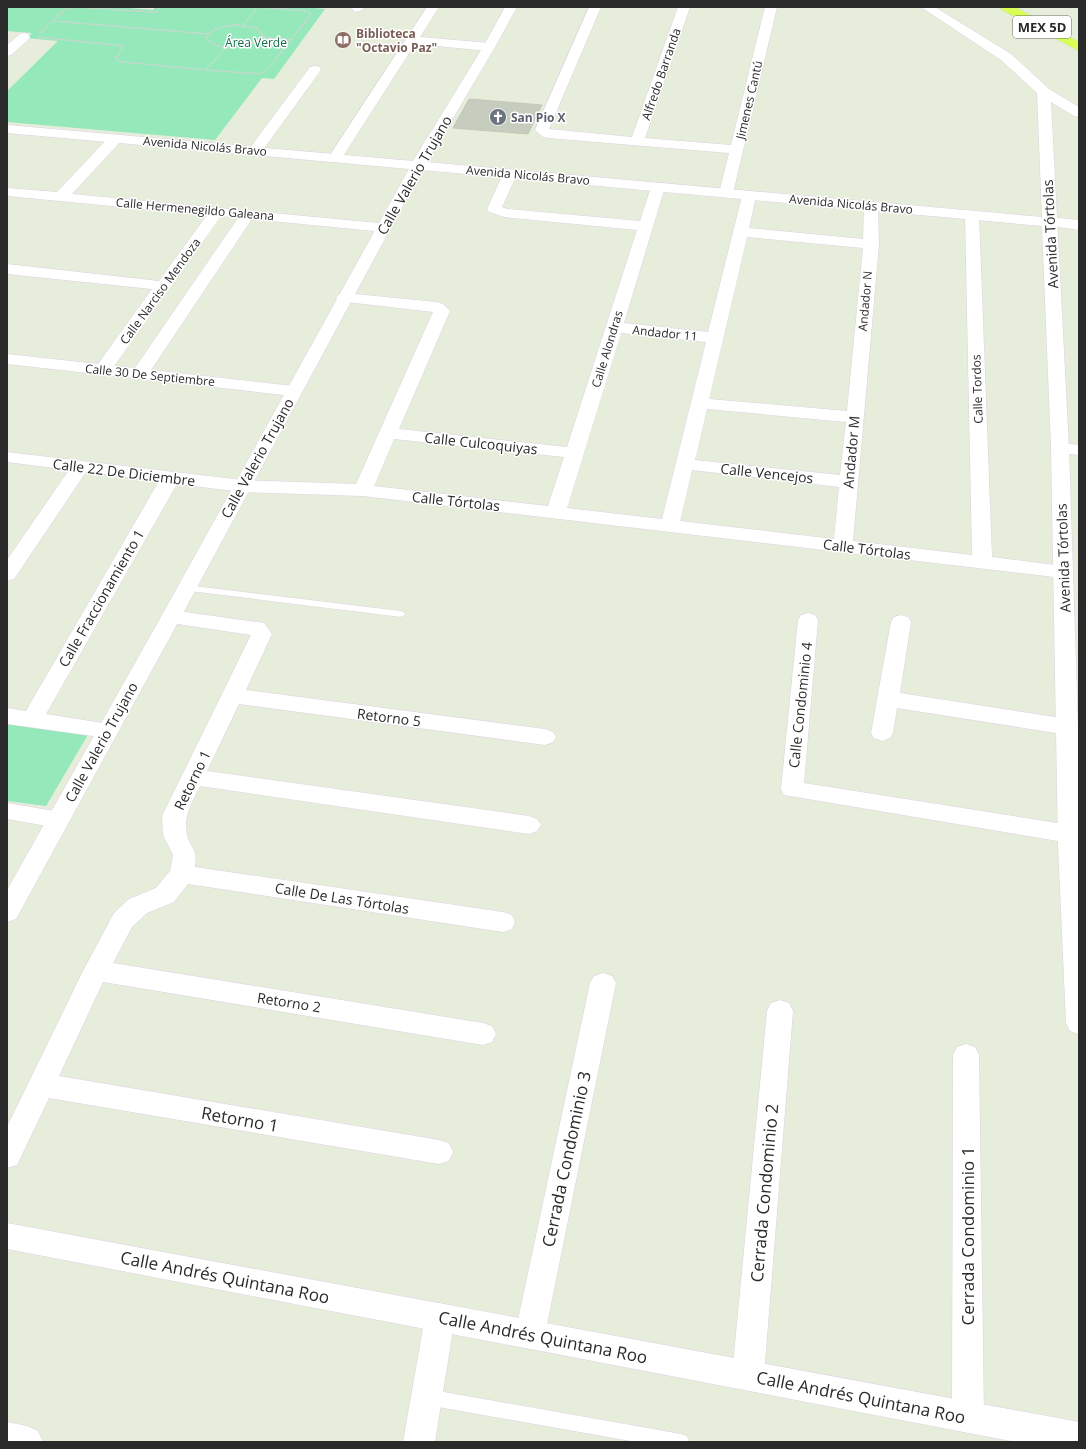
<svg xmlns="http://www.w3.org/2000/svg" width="1086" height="1449" font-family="'Open Sans',sans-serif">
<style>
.green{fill:#94e8ba}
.building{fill:#c6ccbe;stroke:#c0c9b5}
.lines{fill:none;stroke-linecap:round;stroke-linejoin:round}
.service-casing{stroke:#ddd1e4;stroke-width:1}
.minor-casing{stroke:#ddd1e4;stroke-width:1}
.tertiary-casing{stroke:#ddd1e4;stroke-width:1}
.secondary-casing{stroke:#ddd1e4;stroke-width:1}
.motorway-casing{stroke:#d4d4d4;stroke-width:1}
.path{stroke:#d4d4d4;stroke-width:1.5;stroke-dasharray:2 1;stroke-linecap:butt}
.service{fill:#fff;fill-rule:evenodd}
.minor{fill:#fff;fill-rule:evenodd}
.tertiary{fill:#fff;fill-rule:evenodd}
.secondary{fill:#fff;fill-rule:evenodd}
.motorway{fill:#d8ff55;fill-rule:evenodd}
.labels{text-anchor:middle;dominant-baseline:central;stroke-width:3;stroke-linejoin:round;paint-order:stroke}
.far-education-label{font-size:12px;font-weight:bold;fill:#785e54;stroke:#fff;text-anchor:start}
.far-park-label{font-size:12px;fill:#156d49;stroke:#fff}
.far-street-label{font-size:12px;fill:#2a2a2a;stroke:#fff}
.far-worship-label{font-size:12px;font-weight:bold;fill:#5b616d;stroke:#fff;text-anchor:start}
.shield{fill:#fff;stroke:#6a6a6a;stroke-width:1}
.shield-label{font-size:13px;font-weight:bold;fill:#2a2a2a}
.street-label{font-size:14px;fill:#2a2a2a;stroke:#fff}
.near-street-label{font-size:17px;fill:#2a2a2a;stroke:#fff}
</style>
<rect width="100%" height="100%" fill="#e7eddb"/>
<!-- green -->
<g class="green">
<path d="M7,7H116L153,10L155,7H303L325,9L274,79L262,78L215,140L7,122V91L58,41L27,38L32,33L7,31Z"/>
<path d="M7,719L89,733L46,806L7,801Z"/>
</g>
<!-- building -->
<path class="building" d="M469,99L542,105L528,134L453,128Z"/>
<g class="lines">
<!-- service casing -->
<g class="service-casing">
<g id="service">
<path d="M186,585L401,611L406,614L401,617L182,590L181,588L182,586Z"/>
<path d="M427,1389L681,1434L687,1436L689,1442H636L427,1405L421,1402L419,1397L421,1392Z"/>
</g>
</g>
<!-- minor casing -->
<g class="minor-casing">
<g id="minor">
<path d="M352,7H364C361,12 358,12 353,11Z"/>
<path d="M427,7H439L420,37L489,43L493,44L495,47L493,50L489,51L415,44L340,161L335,162L330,161L328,158Z"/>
<path d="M589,7H601L549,129L632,137L678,7H690L645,138L731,145L765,7H777L733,193L731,196L726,197L721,196L719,193L729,153L548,138L543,137L535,130Z"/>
<path d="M24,33L28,34L30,37L28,40L11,55L7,56V45L20,34Z"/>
<path d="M315,66L320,67L321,70L260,154L255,155L250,154L248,151L250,148L310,67Z"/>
<path d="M115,135L120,136L122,139L120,142L72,194L389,224L392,227L389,230L384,232L252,219L151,370L293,386L299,387L302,391L299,395L293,396L7,364V354L98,364L152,289L7,274V264L159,281L207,215L7,196V188L57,192L110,136ZM221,216L238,218L135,368L114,366Z"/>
<path d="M510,170L515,171L517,174L502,207L507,209L640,221L651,187L653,184L658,183L663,184L665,187L624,323L708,332L742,196L744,193L749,192L754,193L756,196L749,228L863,239L864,206L866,203L871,202L876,203L878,206L879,244L853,541L972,555L965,215L967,212L972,211L977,212L979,215L992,557L1063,566L1070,568L1073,572L1070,576L1063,578L363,496L242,492L177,484L46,714L115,725L118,730L115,735L107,738L7,724V708L26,711L159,481L86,472L14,579L7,581V560L69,470L7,462V452L242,480L356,484L433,312L338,301L336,298L338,295L344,293L437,302L443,304L450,311L399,429L567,447L637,230L504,217L489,212L487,209L503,174L505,171ZM747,237L863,248L847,411L709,399ZM621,333L706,342L662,519L567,508ZM707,409L846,422L840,475L695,460ZM394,439L564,457L548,506L374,486ZM692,470L839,487L834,539L680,521Z"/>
<path d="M1049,217L1079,220V230L1044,225L1041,222L1044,219Z"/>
<path d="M1060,443L1079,445V455L1054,452L1051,448L1054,444Z"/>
<path d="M171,610L264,623L272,634L246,690L545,729L553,732L556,737L553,742L545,745L239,704L207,771L529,816L537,819L541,825L537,831L529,834L200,786C192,802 183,816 187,834C190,850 198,847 195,867L503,912L512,915L515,922L512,929L503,932L188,884L174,902L147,913L132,927L113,963L483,1023L492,1026L496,1034L492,1042L483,1045L103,982L59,1076L439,1140L449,1143L453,1152L449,1161L439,1164L49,1098L17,1165L7,1168V1127L83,971L114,913L129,899L156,888L170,871L173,855L163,835L162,816L251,635L164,622L161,617L164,612Z"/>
<path d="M808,613L815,615L818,620L804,783L1070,825L1078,828V840L1070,843L784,795L781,789L798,620L801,615Z"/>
<path d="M901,615L908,617L911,622L900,693L1068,719L1076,722L1079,727L1076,732L1068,735L897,708L893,733L890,738L882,741L874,738L871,733L891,622L894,617Z"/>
<path d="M7,803L66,813L70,819L66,825L58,828L7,819Z"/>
<path d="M603,973L612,976L616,983L545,1334L541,1344L530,1349L519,1344L515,1334L590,983L594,976Z"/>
<path d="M780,1000L789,1003L793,1011L764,1375L759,1386L748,1390L737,1386L732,1375L767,1011L771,1003Z"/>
<path d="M966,1044L975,1047L979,1055L984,1417L979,1428L968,1433L957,1428L952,1417L953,1055L957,1047Z"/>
<path d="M440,1303L451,1307L455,1317L435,1442H403L425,1317L429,1307Z"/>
<path d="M7,1422L27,1426L38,1431L43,1442H7Z"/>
</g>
</g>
<!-- tertiary casing -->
<g class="tertiary-casing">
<path id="tertiary" d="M505,7H517L495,47L427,162L1042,217L1037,93L1001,60L921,7H935L1011,54L1049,89L1079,107V117L1074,116L1051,102L1069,448L1079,757V1034L1070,1031L1066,1023L1058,845L1051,448L1042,226L422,170L181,617L16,919L7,922V890L161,617L409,169L7,133V125L413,161L483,47Z"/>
</g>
<!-- secondary casing -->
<g class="secondary-casing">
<path id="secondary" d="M7,1223L1079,1422V1442H1016L7,1249Z"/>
</g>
<!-- motorway casing -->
<g class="motorway-casing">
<path id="motorway" d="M1000,7H1015L1079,42V51L1002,10Z"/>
</g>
<!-- path -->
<g class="path">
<path d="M76,7L150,12H157L161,7"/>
<path d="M256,7L307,11L311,14L291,40L263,37"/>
<path d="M54,21L208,34"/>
<path d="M238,25L257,28L264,36C249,49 220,53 206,38C213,26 226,26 238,25Z"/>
<path d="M243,25L258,7"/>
<path d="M40,33L64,10L73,7"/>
<path d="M38,37L124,46L116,58L118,61L123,62L206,70"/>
<path d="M226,47L206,70L259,74L266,71L291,40"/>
</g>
<!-- service -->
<use href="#service" class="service"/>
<!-- minor -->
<use href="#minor" class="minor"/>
<!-- tertiary -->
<use href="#tertiary" class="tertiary"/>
<!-- secondary -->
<use href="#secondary" class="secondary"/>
<!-- motorway -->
<use href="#motorway" class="motorway"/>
</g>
<!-- icons -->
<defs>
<g id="library-disc" transform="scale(0.9)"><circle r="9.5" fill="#8d6e63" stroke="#fff"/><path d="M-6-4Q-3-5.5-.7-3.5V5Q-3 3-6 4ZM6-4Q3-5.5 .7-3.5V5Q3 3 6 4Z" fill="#fff"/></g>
<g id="church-disc" transform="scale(0.9)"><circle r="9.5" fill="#6b7280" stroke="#fff"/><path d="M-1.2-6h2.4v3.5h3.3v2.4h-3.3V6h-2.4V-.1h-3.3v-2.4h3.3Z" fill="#fff"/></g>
</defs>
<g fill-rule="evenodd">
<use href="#library-disc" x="343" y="40"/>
<use href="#church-disc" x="498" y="117"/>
</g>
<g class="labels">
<!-- far-education labels -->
<g class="far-education-label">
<text x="356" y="33">Biblioteca<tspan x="356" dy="14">"Octavio Paz"</tspan></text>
</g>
<!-- far-park labels -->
<g class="far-park-label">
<text x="256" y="42">Área Verde</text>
</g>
<!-- far-street labels -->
<g class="far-street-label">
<text transform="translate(661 74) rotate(-71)">Alfredo Barranda</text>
<text transform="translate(749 100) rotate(-77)">Jimenes Cantú</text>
<text transform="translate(205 146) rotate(5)">Avenida Nicolás Bravo</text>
<text transform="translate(528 175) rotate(5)">Avenida Nicolás Bravo</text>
<text transform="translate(851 204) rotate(5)">Avenida Nicolás Bravo</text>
<text transform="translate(195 209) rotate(5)">Calle Hermenegildo Galeana</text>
<text transform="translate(160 291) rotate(-54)">Calle Narciso Mendoza</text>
<text transform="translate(865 301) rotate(-85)">Andador N</text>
<text transform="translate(665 333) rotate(6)">Andador 11</text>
<text transform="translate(607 349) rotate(-73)">Calle Alondras</text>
<text transform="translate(150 375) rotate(6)">Calle 30 De Septiembre</text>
<text transform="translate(977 389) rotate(-92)">Calle Tordos</text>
</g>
<!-- far-worship labels -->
<g class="far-worship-label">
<text x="511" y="117">San Pio X</text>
</g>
<!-- shield labels -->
<rect class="shield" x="1013" y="16" width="58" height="22" rx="3"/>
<g class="shield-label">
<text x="1042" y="27">MEX 5D</text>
</g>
<!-- street labels -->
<g class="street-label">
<text transform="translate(414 175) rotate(-60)">Calle Valerio Trujano</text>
<text transform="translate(1050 234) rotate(-93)">Avenida Tórtolas</text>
<text transform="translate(481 443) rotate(6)">Calle Culcoquiyas</text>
<text transform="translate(851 452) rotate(-85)">Andador M</text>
<text transform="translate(257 458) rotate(-61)">Calle Valerio Trujano</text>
<text transform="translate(124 472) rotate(7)">Calle 22 De Diciembre</text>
<text transform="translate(767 473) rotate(6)">Calle Vencejos</text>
<text transform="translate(456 501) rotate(6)">Calle Tórtolas</text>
<text transform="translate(867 549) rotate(7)">Calle Tórtolas</text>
<text transform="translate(1063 558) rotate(-92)">Avenida Tórtolas</text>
<text transform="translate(101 598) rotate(-60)">Calle Fraccionamiento 1</text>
<text transform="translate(800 705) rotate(-84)">Calle Condominio 4</text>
<text transform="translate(389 717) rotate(7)">Retorno 5</text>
<text transform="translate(101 742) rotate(-61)">Calle Valerio Trujano</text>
<text transform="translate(192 780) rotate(-64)">Retorno 1</text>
<text transform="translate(342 898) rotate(9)">Calle De Las Tórtolas</text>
<text transform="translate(289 1002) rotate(9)">Retorno 2</text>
</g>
<!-- near-street labels -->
<g class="near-street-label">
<text transform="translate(240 1119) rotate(10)">Retorno 1</text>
<text transform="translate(566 1159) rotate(-78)">Cerrada Condominio 3</text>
<text transform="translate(764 1193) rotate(-85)">Cerrada Condominio 2</text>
<text transform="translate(967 1236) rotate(-90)">Cerrada Condominio 1</text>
<text transform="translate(225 1277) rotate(11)">Calle Andrés Quintana Roo</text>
<text transform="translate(543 1337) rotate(11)">Calle Andrés Quintana Roo</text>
<text transform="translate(861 1397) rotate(11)">Calle Andrés Quintana Roo</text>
</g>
</g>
<!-- border -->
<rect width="1086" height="1449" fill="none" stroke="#2a2a2a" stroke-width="16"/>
</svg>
